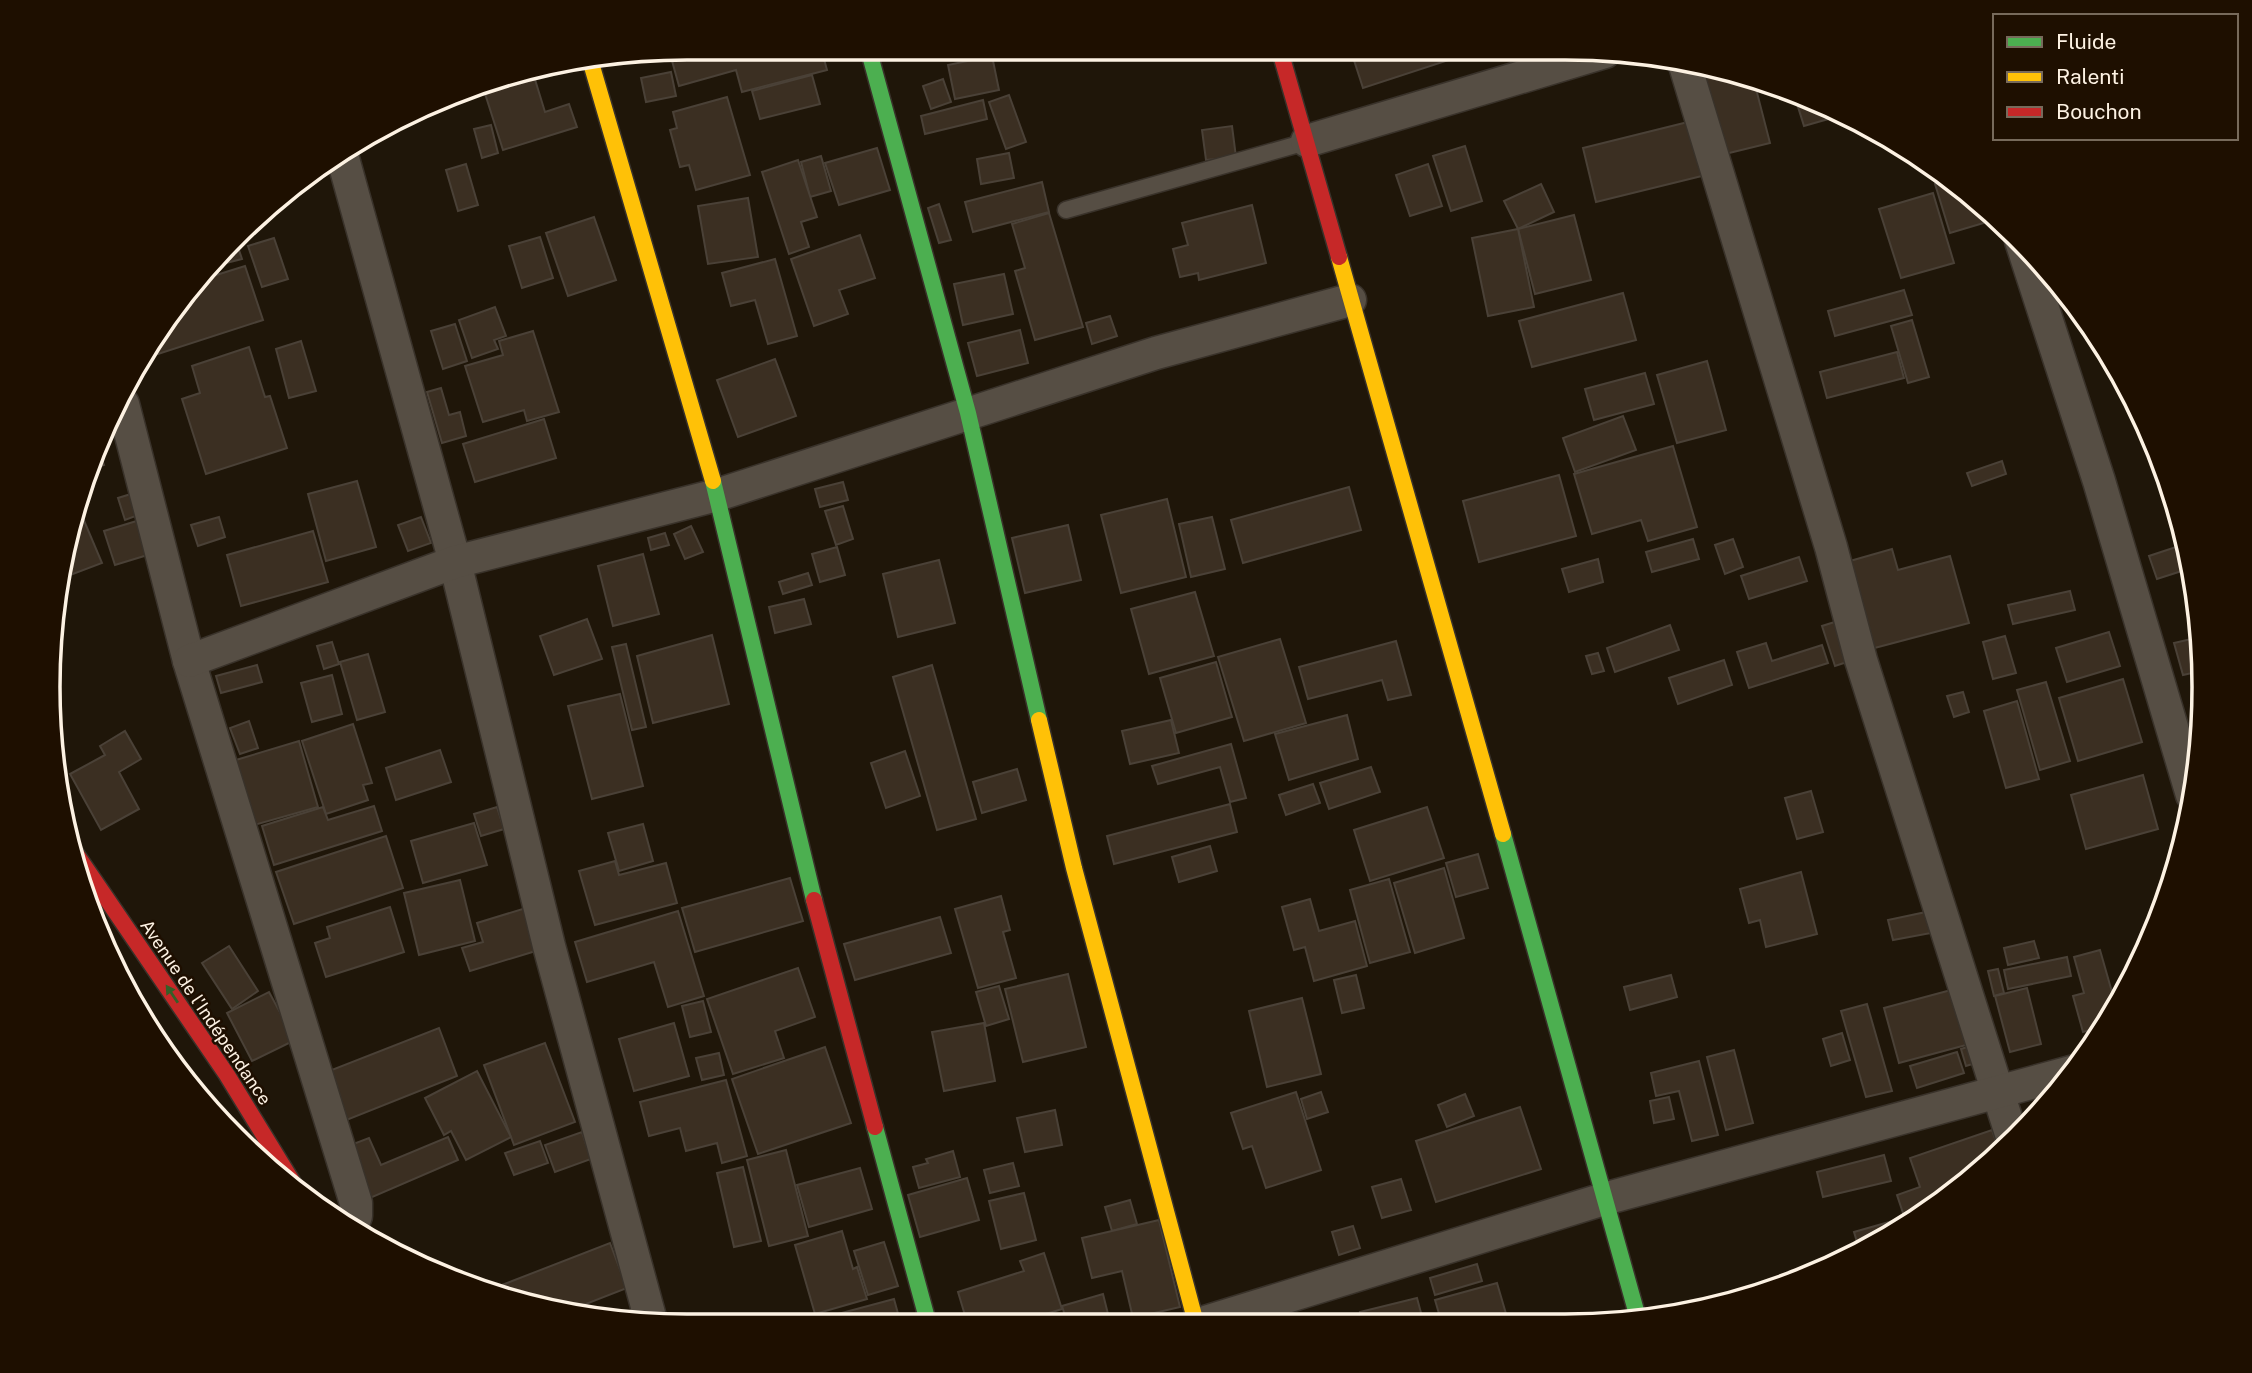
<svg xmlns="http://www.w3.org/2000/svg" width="2252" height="1373" font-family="'Public Sans',sans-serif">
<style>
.building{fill:#3b2f22;stroke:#4a4137;stroke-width:2}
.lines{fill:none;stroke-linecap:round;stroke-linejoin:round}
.lane-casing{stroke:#39322a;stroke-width:19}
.street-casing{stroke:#39322a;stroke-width:35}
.fast-casing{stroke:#39322a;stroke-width:19}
.slow-casing{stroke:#39322a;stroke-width:19}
.jam-casing{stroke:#39322a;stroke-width:19}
.lane{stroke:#564e44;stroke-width:16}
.street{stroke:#564e44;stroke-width:32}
.fast{stroke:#4caf50;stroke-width:16}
.slow{stroke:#ffc107;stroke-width:16}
.jam{stroke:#c62828;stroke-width:16}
.oneway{fill:#355f28}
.labels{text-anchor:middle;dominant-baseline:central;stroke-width:5;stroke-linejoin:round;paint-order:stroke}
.street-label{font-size:18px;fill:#fdf2e3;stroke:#1e0f00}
.rim{fill:none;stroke:#fdf2e3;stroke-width:3.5}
</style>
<rect width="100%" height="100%" fill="#1f1609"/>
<!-- building -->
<g class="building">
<path d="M686,47L736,48L737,52L755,48H821L827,70L742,92L736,70L679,86L669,50Z"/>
<path d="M908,48L947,49L911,59Z"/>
<path d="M1351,51L1449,52L1452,59L1363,88Z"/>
<path d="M992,56L999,90L955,99L948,65Z"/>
<path d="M1702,67L1754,81L1770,143L1725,154Z"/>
<path d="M671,72L676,96L646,102L641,78Z"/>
<path d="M533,73L545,112L569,104L577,127L503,150L481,81Z"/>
<path d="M812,75L820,104L760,119L752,91Z"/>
<path d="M943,79L951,102L931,109L923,86Z"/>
<path d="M1793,91L1810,96L1838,112L1839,116L1804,126Z"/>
<path d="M1009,95L1026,142L1006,149L989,102Z"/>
<path d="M727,97L750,175L696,190L689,165L680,167L670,130L677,128L673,112Z"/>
<path d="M983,100L987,119L925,134L921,116Z"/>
<path d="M1696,120L1710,174L1596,202L1583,148Z"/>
<path d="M491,125L498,153L482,158L474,129Z"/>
<path d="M1232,126L1236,157L1206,160L1202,130Z"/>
<path d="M1465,146L1482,201L1451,211L1433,156Z"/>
<path d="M877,148L890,190L839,205L825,163Z"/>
<path d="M1009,153L1014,178L981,184L977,159Z"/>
<path d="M821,156L831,191L810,197L801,162Z"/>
<path d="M798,160L817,217L801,222L809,247L789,254L762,172Z"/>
<path d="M466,164L478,205L458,211L446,170Z"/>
<path d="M1428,164L1442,206L1410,216L1396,175Z"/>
<path d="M1953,178L1954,179L1997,219L1950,233L1935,184Z"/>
<path d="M1042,182L1049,212L973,232L965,202Z"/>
<path d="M1541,184L1554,212L1518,229L1504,201Z"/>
<path d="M1933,193L1954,263L1901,278L1879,209Z"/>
<path d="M748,198L758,257L708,264L698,206Z"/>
<path d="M939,204L951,240L939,243L928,208Z"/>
<path d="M1252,205L1266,263L1199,280L1198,273L1180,277L1173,249L1188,245L1182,223Z"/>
<path d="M1049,213L1083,327L1035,340L1015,271L1025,268L1012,224Z"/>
<path d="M1574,215L1591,280L1535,294L1518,229Z"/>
<path d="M594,217L616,280L568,296L546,233Z"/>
<path d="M1518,229L1534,307L1488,316L1472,238Z"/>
<path d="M860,235L875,278L839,290L848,314L814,326L791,259Z"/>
<path d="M540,237L553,278L522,288L509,246Z"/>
<path d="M274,238L288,279L262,287L248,246Z"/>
<path d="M238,247L242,259L226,263L223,253L228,249Z"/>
<path d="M775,259L797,336L768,344L755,300L731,306L722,273Z"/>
<path d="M245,266L263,320L158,354L155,344L179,298L194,282Z"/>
<path d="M1004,274L1013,314L963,325L954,284Z"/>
<path d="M1904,290L1912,315L1835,336L1828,311Z"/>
<path d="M1623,293L1636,340L1532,367L1519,321Z"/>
<path d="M495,307L506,336L494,340L498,349L472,358L459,320Z"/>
<path d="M1110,316L1117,336L1092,344L1086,323Z"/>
<path d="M1912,320L1929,377L1908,383L1891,326Z"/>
<path d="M455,324L467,361L443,369L431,331Z"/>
<path d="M1020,330L1028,363L977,376L968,343Z"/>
<path d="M533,331L559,412L527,421L524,410L483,422L465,366L503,355L499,341Z"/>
<path d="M301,341L316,391L289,398L276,349Z"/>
<path d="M249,347L265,397L270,396L287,448L206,474L182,399L200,393L192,366Z"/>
<path d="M1897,352L1904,378L1827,398L1820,372Z"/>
<path d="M775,359L796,416L738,437L717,380Z"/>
<path d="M1707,361L1726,430L1677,443L1657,375Z"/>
<path d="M1645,373L1654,404L1594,420L1585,389Z"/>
<path d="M441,388L449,415L460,412L466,436L442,443L427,392Z"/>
<path d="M1623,416L1636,450L1575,472L1563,438Z"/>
<path d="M544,419L556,458L475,482L463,444Z"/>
<path d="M1673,446L1697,527L1648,541L1641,520L1592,534L1574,474Z"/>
<path d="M98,450L104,465L86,472Z"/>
<path d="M2002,461L2006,474L1972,486L1967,473Z"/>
<path d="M1559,475L1576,536L1479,562L1463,501Z"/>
<path d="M357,481L376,547L326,561L308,494Z"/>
<path d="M843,482L848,500L820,507L815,489Z"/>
<path d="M1349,487L1361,530L1243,563L1231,520Z"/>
<path d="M134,493L141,514L125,520L118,498Z"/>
<path d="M1167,499L1186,577L1121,593L1101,515Z"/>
<path d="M77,504L102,563L65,577Z"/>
<path d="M843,506L853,539L836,545L825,511Z"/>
<path d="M219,517L225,537L198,546L191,525Z"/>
<path d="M421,517L431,543L408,551L398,525Z"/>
<path d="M1212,517L1225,569L1191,577L1179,524Z"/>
<path d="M143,519L154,553L115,565L104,531Z"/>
<path d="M1068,525L1081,580L1025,593L1012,538Z"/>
<path d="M691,526L703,552L685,559L674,534Z"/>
<path d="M313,531L328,582L241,606L227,555Z"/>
<path d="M665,533L669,545L651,550L648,538Z"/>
<path d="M1693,539L1699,559L1652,572L1646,552Z"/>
<path d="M1733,539L1743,567L1725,574L1715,545Z"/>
<path d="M2185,544L2191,568L2157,579L2149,556Z"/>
<path d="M837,547L845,575L820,582L812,554Z"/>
<path d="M1892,549L1898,570L1950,556L1969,623L1867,650L1843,563Z"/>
<path d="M643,554L659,614L613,626L598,566Z"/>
<path d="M1799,557L1807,581L1749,599L1741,576Z"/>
<path d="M1598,559L1603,582L1569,592L1562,569Z"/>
<path d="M939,560L955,623L898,637L883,574Z"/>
<path d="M808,573L812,585L783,594L779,582Z"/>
<path d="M2070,591L2075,610L2013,624L2008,605Z"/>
<path d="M1195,592L1214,656L1149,674L1131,609Z"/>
<path d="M804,599L811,624L775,633L769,607Z"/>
<path d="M587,619L602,659L554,675L540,636Z"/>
<path d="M1844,619L1856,659L1835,666L1822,626Z"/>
<path d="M1670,625L1679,650L1615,672L1607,648Z"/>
<path d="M2109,632L2120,666L2067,682L2056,648Z"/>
<path d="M712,635L729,704L653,723L637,656Z"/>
<path d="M2005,636L2016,673L1993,679L1983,642Z"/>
<path d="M2200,637L2201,671L2183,675L2174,643Z"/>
<path d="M1280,639L1306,723L1244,741L1218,657Z"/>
<path d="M1396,641L1411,695L1388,700L1382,680L1308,699L1299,667Z"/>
<path d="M332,642L339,664L324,669L317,646Z"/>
<path d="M1766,643L1772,661L1822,645L1828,663L1749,688L1737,652Z"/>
<path d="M626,644L646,727L632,730L612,647Z"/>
<path d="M1598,653L1604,671L1592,674L1586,656Z"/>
<path d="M368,654L385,712L357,720L340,662Z"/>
<path d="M1724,660L1732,685L1678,704L1669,678Z"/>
<path d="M1216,662L1232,717L1176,733L1160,678Z"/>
<path d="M257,665L262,682L221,693L216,676Z"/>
<path d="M932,665L976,819L937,830L893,677Z"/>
<path d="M332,675L342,714L312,722L301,683Z"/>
<path d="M2123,679L2142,742L2078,761L2059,698Z"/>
<path d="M2046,682L2070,761L2040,770L2017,690Z"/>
<path d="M1963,692L1969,712L1954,717L1947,696Z"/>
<path d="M620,694L643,786L592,799L568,706Z"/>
<path d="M2017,701L2039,779L2006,788L1984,711Z"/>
<path d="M2203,702V727L2197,728L2191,705Z"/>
<path d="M1347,715L1358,759L1289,780L1275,734Z"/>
<path d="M1171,720L1179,753L1130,764L1122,731Z"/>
<path d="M249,721L258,748L240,754L230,728Z"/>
<path d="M353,724L372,783L363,785L368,800L326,814L302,741Z"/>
<path d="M125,731L141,759L119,772L139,809L101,830L70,774L105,755L100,746Z"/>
<path d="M299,741L318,807L254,825L236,760Z"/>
<path d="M1231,744L1246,798L1230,802L1220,767L1158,784L1152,766Z"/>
<path d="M440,750L451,782L396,800L386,768Z"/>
<path d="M905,751L920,796L886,808L871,763Z"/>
<path d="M1371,767L1380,792L1329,809L1320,783Z"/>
<path d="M1017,769L1026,800L982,813L973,782Z"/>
<path d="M2143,775L2158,829L2086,849L2071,795Z"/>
<path d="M1313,784L1320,803L1286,815L1279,795Z"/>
<path d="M1811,791L1823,832L1797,839L1785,798Z"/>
<path d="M1230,804L1237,832L1114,864L1107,836Z"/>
<path d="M374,806L382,831L274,865L262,826L323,807L328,820Z"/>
<path d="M497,807L504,829L481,836L474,814Z"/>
<path d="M1427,807L1444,858L1370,881L1354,830Z"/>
<path d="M474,823L487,865L423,883L411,841Z"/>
<path d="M643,824L653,861L619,871L608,833Z"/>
<path d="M386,836L403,888L294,924L276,872Z"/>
<path d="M1210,846L1217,871L1179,882L1172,857Z"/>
<path d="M1478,854L1488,888L1456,897L1446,863Z"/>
<path d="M615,861L619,875L666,863L677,903L595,925L579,871Z"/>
<path d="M1444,868L1464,938L1415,953L1394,883Z"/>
<path d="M1801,872L1817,934L1766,947L1760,920L1749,923L1740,889Z"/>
<path d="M790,878L803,921L695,952L682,908Z"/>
<path d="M1389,879L1410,952L1370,963L1350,890Z"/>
<path d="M460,880L475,941L419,955L404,893Z"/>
<path d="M1001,896L1010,930L1003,932L1016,978L978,988L955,909Z"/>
<path d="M1310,899L1319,931L1355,921L1367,966L1314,981L1305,947L1294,950L1282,907Z"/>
<path d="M390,907L404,952L326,977L315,943L330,938L327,927Z"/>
<path d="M526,908L539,950L470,971L462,948L483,942L477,923Z"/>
<path d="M678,911L704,996L668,1007L654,962L587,982L575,942Z"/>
<path d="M1926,912L1931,933L1893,940L1888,920Z"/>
<path d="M940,917L951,953L855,980L844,944Z"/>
<path d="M2034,941L2039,958L2008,965L2004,948Z"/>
<path d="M229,946L258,991L232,1009L202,963Z"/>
<path d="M2100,950L2116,1006L2104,1026L2083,1032L2073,996L2084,993L2074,957Z"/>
<path d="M2067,957L2071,976L2008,989L2004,970Z"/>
<path d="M798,968L815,1017L775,1031L784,1058L733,1074L707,999Z"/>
<path d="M1998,969L2004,993L1994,996L1988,971Z"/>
<path d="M1068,974L1086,1047L1023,1062L1005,989Z"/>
<path d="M1356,975L1364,1008L1342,1013L1334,980Z"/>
<path d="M1671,975L1677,997L1630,1010L1624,987Z"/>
<path d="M999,986L1009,1019L986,1026L976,992Z"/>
<path d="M2027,988L2041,1044L2010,1052L1995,996Z"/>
<path d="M1951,990L1966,1045L1899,1063L1884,1008Z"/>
<path d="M269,992L295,1040L252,1061L227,1013Z"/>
<path d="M1302,998L1321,1074L1267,1087L1249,1011Z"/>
<path d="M703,1001L711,1032L690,1037L682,1006Z"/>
<path d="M1867,1004L1892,1091L1866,1097L1841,1011Z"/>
<path d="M674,1023L689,1076L634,1091L619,1039Z"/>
<path d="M984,1023L995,1081L944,1091L932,1032Z"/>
<path d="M439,1028L457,1076L344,1121L324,1073Z"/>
<path d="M1842,1033L1850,1060L1831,1066L1823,1039Z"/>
<path d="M545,1043L575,1122L514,1145L484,1065Z"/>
<path d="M1974,1045L1979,1062L1966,1066L1961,1049Z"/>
<path d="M825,1047L851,1123L758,1154L732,1079Z"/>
<path d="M1734,1050L1753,1123L1726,1130L1707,1057Z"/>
<path d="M1957,1052L1964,1073L1917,1088L1910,1066Z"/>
<path d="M719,1053L724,1075L702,1080L696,1058Z"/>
<path d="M1699,1061L1718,1135L1692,1141L1679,1091L1656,1096L1651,1073Z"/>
<path d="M477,1071L511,1137L466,1160L451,1131L444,1135L425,1098Z"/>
<path d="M726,1080L747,1156L722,1163L717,1143L686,1151L680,1128L649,1136L640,1102Z"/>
<path d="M1296,1092L1321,1170L1266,1188L1252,1146L1243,1149L1231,1113Z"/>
<path d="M1321,1092L1328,1112L1307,1119L1301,1099Z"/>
<path d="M1465,1094L1474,1116L1447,1127L1438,1105Z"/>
<path d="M1669,1097L1674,1119L1654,1123L1650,1101Z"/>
<path d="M1520,1107L1541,1169L1436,1202L1416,1141Z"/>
<path d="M1055,1110L1062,1145L1025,1152L1017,1118Z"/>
<path d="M1992,1130L2000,1153L1987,1167L1907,1225L1897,1195L1920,1187L1910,1158Z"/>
<path d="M582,1132L591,1159L555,1172L545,1145Z"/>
<path d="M448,1137L458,1160L370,1198L348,1146L369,1138L381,1165Z"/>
<path d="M540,1141L548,1163L514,1175L505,1153Z"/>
<path d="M786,1150L808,1236L769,1246L747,1160Z"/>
<path d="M953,1151L960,1177L919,1188L913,1167L928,1163L926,1159Z"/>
<path d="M1884,1155L1891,1181L1823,1197L1817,1172Z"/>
<path d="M1013,1163L1019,1186L990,1193L984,1170Z"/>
<path d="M743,1167L761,1241L734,1247L717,1173Z"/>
<path d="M860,1168L872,1209L809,1227L797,1185Z"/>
<path d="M967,1178L979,1220L920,1237L908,1195Z"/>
<path d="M1401,1179L1411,1210L1382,1218L1372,1187Z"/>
<path d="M1024,1193L1036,1240L1001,1249L989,1201Z"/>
<path d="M1130,1200L1137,1224L1112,1231L1105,1207Z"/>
<path d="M1903,1218L1905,1226L1885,1240L1860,1252L1854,1232Z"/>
<path d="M1159,1220L1180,1307L1133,1318L1122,1271L1092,1278L1082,1238Z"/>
<path d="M1353,1226L1360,1248L1339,1255L1332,1232Z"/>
<path d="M842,1231L853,1269L857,1267L867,1299L815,1314L795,1245Z"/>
<path d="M884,1242L898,1286L868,1295L854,1251Z"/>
<path d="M610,1243L627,1288L568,1311L489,1290Z"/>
<path d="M1044,1253L1062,1309L1020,1322H967L958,1292L1024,1271L1020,1261Z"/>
<path d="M1477,1264L1482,1281L1435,1295L1430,1278Z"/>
<path d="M1497,1283L1509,1324H1442L1435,1300Z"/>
<path d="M1103,1294L1110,1322H1067L1062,1306Z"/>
<path d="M1417,1298L1424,1324L1363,1323L1360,1312Z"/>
<path d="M894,1299L900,1321H840L838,1314Z"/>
</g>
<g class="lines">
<!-- lane casing -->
<g class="lane-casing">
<path id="lane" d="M1066,210L1306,142"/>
</g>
<!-- street casing -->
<g class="street-casing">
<g id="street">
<path d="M1684,62L1831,547L1861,660L2013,1140"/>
<path d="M1307,141L1605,52"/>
<path d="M342,155L455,562L549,946L651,1321"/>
<path d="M2021,241L2099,481L2192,795"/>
<path d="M123,404L189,661L356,1203V1216L352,1225"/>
<path d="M189,661L455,562L717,495L1156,353L1350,300"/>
<path d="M1202,1323L1604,1199L2075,1071"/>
</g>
</g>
<!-- fast casing -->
<g class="fast-casing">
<g id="fast">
<path d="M868,48L968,413L1039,720"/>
<path d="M713,481L814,900"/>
<path d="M1503,834L1638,1318"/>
<path d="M875,1127L928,1322"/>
</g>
</g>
<!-- slow casing -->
<g class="slow-casing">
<g id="slow">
<path d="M591,63L713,481"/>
<path d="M1339,257L1503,834"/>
<path d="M1039,720L1074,868L1196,1323"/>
</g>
</g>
<!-- jam casing -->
<g class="jam-casing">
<g id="jam">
<path d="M1280,51L1339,257"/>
<path d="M74,851L227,1075L301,1196"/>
<path d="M814,900L875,1127"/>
</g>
</g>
<!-- lane -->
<use href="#lane" class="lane"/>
<!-- street -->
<use href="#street" class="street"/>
<!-- fast -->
<use href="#fast" class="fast"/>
<!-- slow -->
<use href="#slow" class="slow"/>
<!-- jam -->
<use href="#jam" class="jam"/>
</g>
<!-- one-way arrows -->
<defs><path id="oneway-solid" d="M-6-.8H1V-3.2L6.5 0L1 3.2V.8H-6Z" transform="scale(1.75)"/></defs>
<use class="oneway" href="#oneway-solid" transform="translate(172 994) rotate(-124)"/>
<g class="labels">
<!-- street labels -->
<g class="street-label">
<text transform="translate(206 1012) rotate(56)">Avenue de l'Indépendance</text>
</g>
</g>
<!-- crop -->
<path d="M0 0H2252V1373H0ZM687 60H1565A627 627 0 0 1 2192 687V687A627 627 0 0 1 1565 1314H687A627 627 0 0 1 60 687V687A627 627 0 0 1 687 60Z" fill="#1e0f00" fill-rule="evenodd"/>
<path class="rim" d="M687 60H1565A627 627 0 0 1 2192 687V687A627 627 0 0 1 1565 1314H687A627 627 0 0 1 60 687V687A627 627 0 0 1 687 60Z"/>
<!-- legend -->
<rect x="1993" y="14" width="245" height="126" fill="#1e0f00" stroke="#776a5b" stroke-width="2"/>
<rect x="2007" y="37" width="35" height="10" fill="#4caf50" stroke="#776a5b" stroke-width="2"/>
<text x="2056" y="49" font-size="21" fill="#fdf2e3">Fluide</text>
<rect x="2007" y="72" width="35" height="10" fill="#ffc107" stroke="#776a5b" stroke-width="2"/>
<text x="2056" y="84" font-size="21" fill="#fdf2e3">Ralenti</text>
<rect x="2007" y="107" width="35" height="10" fill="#c62828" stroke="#776a5b" stroke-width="2"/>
<text x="2056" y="119" font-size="21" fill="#fdf2e3">Bouchon</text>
</svg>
